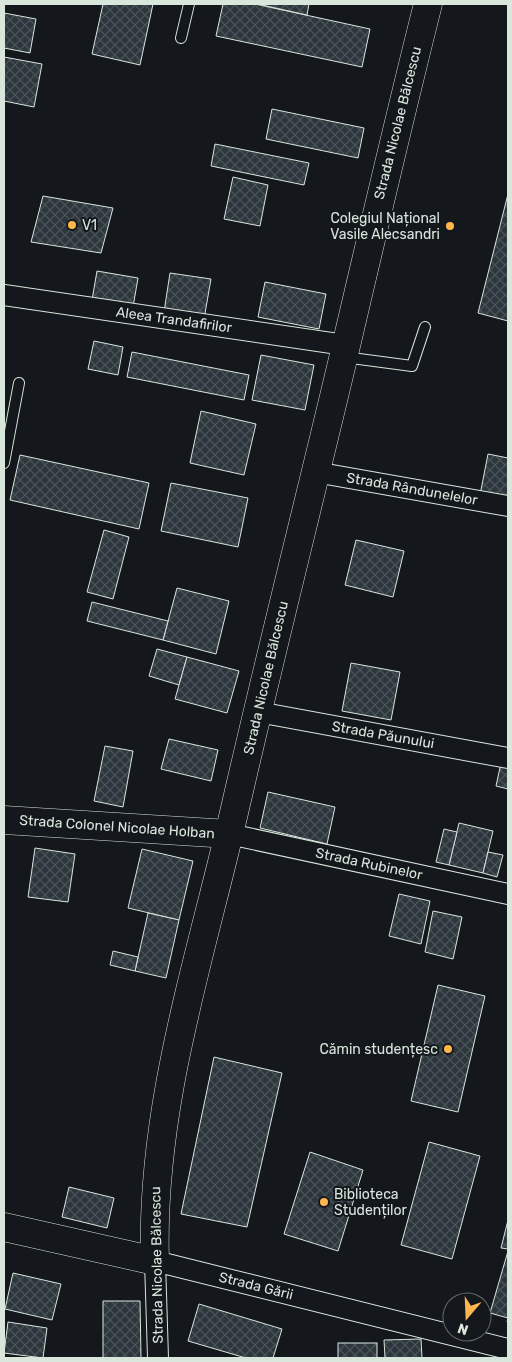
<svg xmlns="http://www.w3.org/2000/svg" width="512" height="1362" font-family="Rubik,sans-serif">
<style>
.building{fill:url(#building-cross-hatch);stroke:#d8e6dc}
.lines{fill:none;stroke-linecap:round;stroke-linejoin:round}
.lane-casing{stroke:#d8e6dc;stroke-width:12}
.street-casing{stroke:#d8e6dc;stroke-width:22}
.secondary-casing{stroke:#d8e6dc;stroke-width:29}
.lane{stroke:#14181c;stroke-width:10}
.street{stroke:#14181c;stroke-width:20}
.secondary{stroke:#14181c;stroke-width:28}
.poi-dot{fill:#ffb74d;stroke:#14181c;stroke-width:2}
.labels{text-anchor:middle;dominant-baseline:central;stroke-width:4;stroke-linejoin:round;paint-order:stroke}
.street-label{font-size:14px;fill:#d8e6dc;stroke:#14181c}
.poi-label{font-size:14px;fill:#d8e6dc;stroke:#14181c;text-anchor:end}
</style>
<defs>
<pattern id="building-cross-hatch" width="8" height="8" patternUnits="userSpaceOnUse" patternTransform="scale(1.25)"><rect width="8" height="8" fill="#2c363c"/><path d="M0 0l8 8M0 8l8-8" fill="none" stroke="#4a5358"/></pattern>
</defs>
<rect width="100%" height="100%" fill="#14181c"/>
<!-- building -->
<g class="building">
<path d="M103,4H153L140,65L92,54Z"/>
<path d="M223,4H255L370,29L362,67L216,36Z"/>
<path d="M262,4H309L307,15L262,5Z"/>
<path d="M4,13L36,19L30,53L4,48Z"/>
<path d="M4,57L42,64L34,107L4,101Z"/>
<path d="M272,109L364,128L358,158L266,139Z"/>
<path d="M215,144L309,163L304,185L211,166Z"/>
<path d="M233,177L268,185L260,226L224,219Z"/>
<path d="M508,194V321L478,313Z"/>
<path d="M43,196L113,208L101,253L31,242Z"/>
<path d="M97,271L138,278L133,307L92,300Z"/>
<path d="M170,273L211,279L204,319L164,312Z"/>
<path d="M265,282L326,294L319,329L258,317Z"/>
<path d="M94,341L123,347L118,375L88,369Z"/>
<path d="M132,352L249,375L244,400L127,377Z"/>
<path d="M261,355L314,365L305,410L252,400Z"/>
<path d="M201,411L256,424L244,475L190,463Z"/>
<path d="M488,454L508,458V501L480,495Z"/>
<path d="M20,455L149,483L139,529L10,500Z"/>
<path d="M171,483L248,498L238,547L161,531Z"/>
<path d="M104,530L129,537L113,599L87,592Z"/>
<path d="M356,540L404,551L393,597L345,585Z"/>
<path d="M177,588L229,601L216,654L163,640Z"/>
<path d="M92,602L168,621L163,640L87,621Z"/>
<path d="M157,649L187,657L179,685L149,676Z"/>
<path d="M187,657L239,671L227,713L175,699Z"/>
<path d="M351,663L400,672L391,720L342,711Z"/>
<path d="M169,739L218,750L211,781L161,769Z"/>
<path d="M105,746L133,751L123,807L94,801Z"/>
<path d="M501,763L508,764V789L496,786Z"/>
<path d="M268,792L335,807L327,844L260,828Z"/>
<path d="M459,823L493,831L483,873L449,865Z"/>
<path d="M444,829L457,832L449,865L436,862Z"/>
<path d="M35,848L75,854L68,902L28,897Z"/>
<path d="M142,849L193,861L179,920L128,908Z"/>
<path d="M488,852L503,855L497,877L483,873Z"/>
<path d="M399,894L430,901L421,944L389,936Z"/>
<path d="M433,911L462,917L453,959L425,952Z"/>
<path d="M148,913L179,920L166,978L135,971Z"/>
<path d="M113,951L138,957L135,971L110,965Z"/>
<path d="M438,985L485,996L458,1112L411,1101Z"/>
<path d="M214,1057L282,1073L247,1227L181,1214Z"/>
<path d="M429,1142L480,1156L452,1259L401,1245Z"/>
<path d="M310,1152L363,1170L338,1251L284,1234Z"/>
<path d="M69,1187L114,1198L107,1228L62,1217Z"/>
<path d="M508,1220V1249L501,1248Z"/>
<path d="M508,1251V1323L507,1322L508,1318L490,1313Z"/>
<path d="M13,1273L61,1284L52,1320L5,1309Z"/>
<path d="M103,1301H140L141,1358H103Z"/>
<path d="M199,1304L282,1329L273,1358H246L188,1341Z"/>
<path d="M8,1322L47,1328L43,1358L4,1353Z"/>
<path d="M421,1339L422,1358H385L384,1340Z"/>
<rect x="338" y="1343" width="39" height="15"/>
</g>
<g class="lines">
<!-- lane casing -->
<g class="lane-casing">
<g id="lane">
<path d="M181,38L189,4"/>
<path d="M344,357L412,366L425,327"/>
<path d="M4,463L19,383"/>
</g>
</g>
<!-- street casing -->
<g class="street-casing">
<g id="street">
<path d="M4,295L345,345"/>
<path d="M315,472L508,506"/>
<path d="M258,712L508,758"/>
<path d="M229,834L508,894"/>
<path d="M158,1358L155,1261L508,1349"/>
</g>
</g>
<!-- secondary casing -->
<g class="secondary-casing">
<g id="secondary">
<path d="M4,820L229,834"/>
<path d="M4,1227L155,1261C150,1105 202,954 236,804C270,656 307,510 342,363C370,243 398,123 428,4"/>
</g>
</g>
<!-- lane -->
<use href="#lane" class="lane"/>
<!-- street -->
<use href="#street" class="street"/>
<!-- secondary -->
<use href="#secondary" class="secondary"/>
</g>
<!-- markers -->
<g class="poi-dot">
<circle cx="72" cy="225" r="5"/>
<circle cx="450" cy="226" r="5"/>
<circle cx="448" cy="1049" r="5"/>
<circle cx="324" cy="1202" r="5"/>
</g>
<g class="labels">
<!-- street labels -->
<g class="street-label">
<text transform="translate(398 123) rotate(-76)">Strada Nicolae Bălcescu</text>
<text transform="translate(174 320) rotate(8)">Aleea Trandafirilor</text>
<text transform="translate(412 489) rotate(10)">Strada Rândunelelor</text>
<text transform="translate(266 678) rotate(-77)">Strada Nicolae Bălcescu</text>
<text transform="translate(383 735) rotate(10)">Strada Păunului</text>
<text transform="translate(117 827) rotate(4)">Strada Colonel Nicolae Holban</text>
<text transform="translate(369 864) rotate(12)">Strada Rubinelor</text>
<text transform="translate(157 1265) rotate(-91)">Strada Nicolae Bălcescu</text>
<text transform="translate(256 1286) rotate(14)">Strada Gării</text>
</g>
<!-- poi labels -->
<g class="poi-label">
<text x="440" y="218">Colegiul Național<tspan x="440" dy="16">Vasile Alecsandri</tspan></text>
<text x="82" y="225" text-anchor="start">V1</text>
<text x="438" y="1049">Cămin studențesc</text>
<text x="334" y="1194" text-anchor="start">Biblioteca<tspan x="334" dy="16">Studenților</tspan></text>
</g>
</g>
<!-- border -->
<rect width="512" height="1362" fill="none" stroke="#d8e6dc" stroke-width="10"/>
<!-- north arrow -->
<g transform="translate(467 1317) rotate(199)"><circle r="24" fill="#14181c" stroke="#626a69"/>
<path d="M0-4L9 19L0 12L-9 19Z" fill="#ffb74d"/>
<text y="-8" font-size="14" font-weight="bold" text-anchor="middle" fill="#d8e6dc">N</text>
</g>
</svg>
